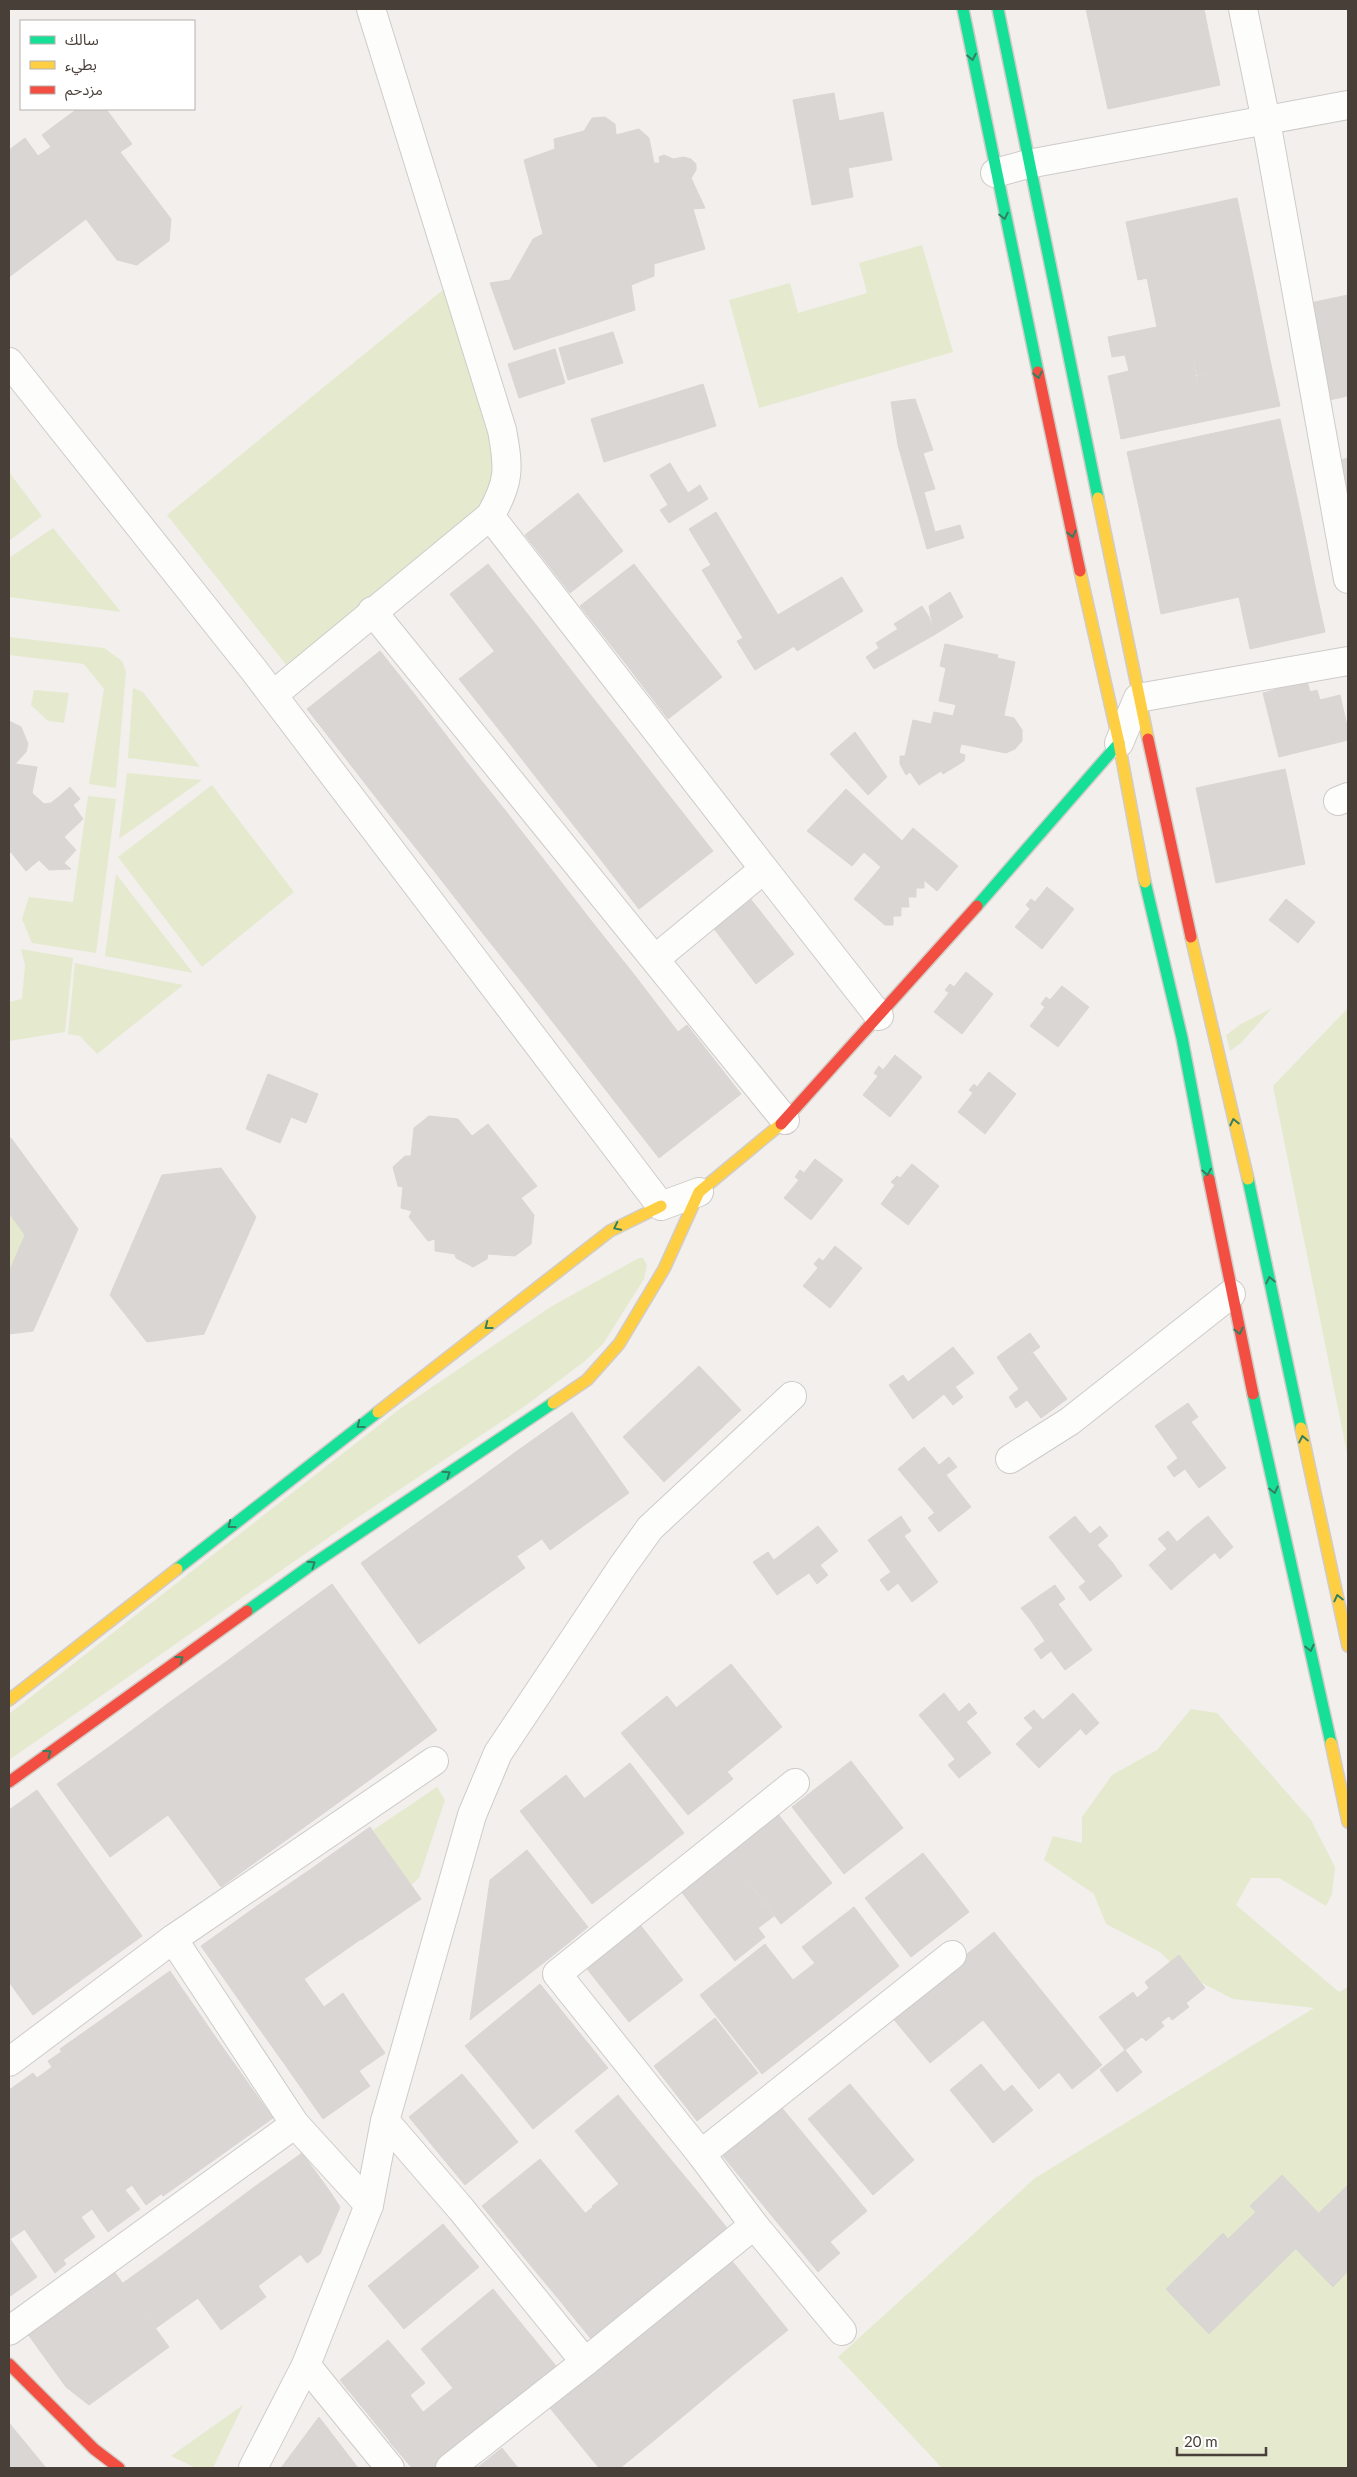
<svg xmlns="http://www.w3.org/2000/svg" width="1357" height="2477" font-family="Lato,'Noto Sans Arabic',sans-serif">
<style>
.green{fill:#e5eacf}
.building{fill:#dad6d4;stroke:#dad6d3}
.lines{fill:none;stroke-linecap:round;stroke-linejoin:round}
.street-casing{stroke:#cecbc9;stroke-width:30}
.fast-casing{stroke:#d2ccc5;stroke-width:14}
.slow-casing{stroke:#d2ccc5;stroke-width:14}
.jam-casing{stroke:#d2ccc5;stroke-width:14}
.street{stroke:#fdfdfc;stroke-width:28}
.fast{stroke:#16e098;stroke-width:11}
.slow{stroke:#ffcf43;stroke-width:11}
.jam{stroke:#f24e42;stroke-width:11}
.oneway{stroke:#347f5f}
</style>
<rect width="100%" height="100%" fill="#f2efed"/>
<!-- green -->
<g class="green">
<path d="M922,245L953,352L759,408L729,300L790,283L798,313L867,293L859,263Z"/>
<path d="M444,289L493,443L490,516L295,676L167,515Z"/>
<path d="M9,472L42,516L9,541Z"/>
<path d="M53,528L121,612L9,597V558Z"/>
<path d="M9,637L104,648L122,661L126,672L116,788L89,784L104,689L84,664L9,655Z"/>
<path d="M133,688L143,692L200,767L128,758Z"/>
<path d="M34,690L69,693L64,723L48,721L31,705Z"/>
<path d="M127,773L202,780L119,839Z"/>
<path d="M212,785L294,892L202,967L118,857Z"/>
<path d="M88,796L116,799L96,953L32,943L22,919L29,897L73,902Z"/>
<path d="M116,874L193,973L105,956Z"/>
<path d="M21,949L73,958L65,1032L9,1041V1002L22,999L25,965Z"/>
<path d="M75,963L183,985L97,1054L80,1036L68,1034Z"/>
<path d="M1272,1008L1241,1043L1230,1051L1226,1035L1241,1024Z"/>
<path d="M1348,1008V1458L1273,1086Z"/>
<path d="M9,1213L25,1235L9,1272Z"/>
<path d="M639,1258H643L647,1265L644,1279L603,1344L585,1361L528,1404L348,1524L9,1760V1714L401,1408L552,1306Z"/>
<path d="M1191,1709L1217,1713L1311,1820L1335,1867L1332,1894L1326,1906L1279,1878H1251L1236,1905L1339,1992L1348,1987V2468H942L838,2357L1035,2178L1314,2008L1233,1999L1179,1971L1160,1952L1106,1924L1094,1894L1044,1860L1053,1836L1082,1843V1817L1112,1775L1157,1750Z"/>
<path d="M437,1787L445,1800L419,1878L411,1885L373,1830Z"/>
<path d="M243,2405L213,2468H196L171,2456Z"/>
</g>
<!-- building -->
<g class="building">
<path d="M1086,9H1204L1209,34L1097,59Z"/>
<path d="M1209,34L1220,85L1108,109L1097,59Z"/>
<path d="M834,93L839,121L883,112L892,160L848,168L853,197L812,205L793,100Z"/>
<path d="M77,109H106L132,144L120,152L171,219L169,241L137,265L117,260L86,219L9,277V150L25,138L38,156L51,147L42,135Z"/>
<path d="M605,117L615,124L616,135L639,129L649,138L654,163H660L659,157L664,155L673,159L684,157L691,159L696,164V170L691,178L705,208L693,209L705,249L654,264V276L631,285L635,310L514,350L490,283L510,280L533,239L543,234L524,160L555,149L554,139L584,131L592,118Z"/>
<path d="M1237,198L1249,256L1138,280L1126,222Z"/>
<path d="M1249,256L1259,305L1157,327L1147,278Z"/>
<path d="M1348,295V346L1320,352L1310,303Z"/>
<path d="M1259,305L1270,360L1197,375L1186,321Z"/>
<path d="M1186,321L1196,376L1112,394L1108,376L1129,371L1125,355L1112,357L1108,337Z"/>
<path d="M613,332L623,363L568,380L559,348Z"/>
<path d="M1348,346V396L1329,400L1320,352Z"/>
<path d="M555,349L565,383L519,398L508,364Z"/>
<path d="M1270,360L1280,406L1206,421L1197,376Z"/>
<path d="M1196,376L1206,421L1121,439L1112,394Z"/>
<path d="M703,384L716,426L604,462L591,419Z"/>
<path d="M915,399L933,450L923,453L935,489L924,492L935,532L960,525L964,538L927,549L898,445L891,402Z"/>
<path d="M1280,419L1292,474L1217,490L1205,435Z"/>
<path d="M1205,435L1217,490L1139,507L1127,452Z"/>
<path d="M1348,458V517L1337,461Z"/>
<path d="M670,463L688,493L700,485L708,499L669,523L660,510L668,505L650,475Z"/>
<path d="M1292,474L1303,526L1228,542L1217,490Z"/>
<path d="M1217,490L1228,542L1150,559L1139,507Z"/>
<path d="M578,493L623,551L570,593L525,535Z"/>
<path d="M716,512L796,645L755,670L737,641L743,638L702,570L711,565L689,529Z"/>
<path d="M1303,526L1314,581L1239,597L1228,542Z"/>
<path d="M1228,542L1239,597L1161,614L1150,559Z"/>
<path d="M488,564L533,621L495,652L450,594Z"/>
<path d="M634,564L679,622L626,664L580,606Z"/>
<path d="M842,577L863,611L797,651L776,616Z"/>
<path d="M1314,581L1325,632L1250,649L1239,597Z"/>
<path d="M950,592L963,617L934,635L929,606Z"/>
<path d="M922,606L929,617L934,635L874,669L866,657L879,648L876,643L898,629L894,624Z"/>
<path d="M533,621L578,679L504,736L459,679Z"/>
<path d="M679,622L722,677L668,719L626,664Z"/>
<path d="M945,644L998,655L997,658L1015,662L1004,715L939,701L946,668L940,666Z"/>
<path d="M380,651L423,705L350,764L307,709Z"/>
<path d="M578,679L623,736L549,794L504,736Z"/>
<path d="M1307,681L1310,692L1317,690L1320,700L1340,695L1348,730V740L1279,757L1263,693Z"/>
<path d="M423,705L465,760L392,818L350,764Z"/>
<path d="M956,705L1014,718L1022,730V741L1015,749L1006,753L961,744L959,753L965,755L964,761L943,774L941,771L919,785L910,772L906,775L900,764V756H905L913,720L931,724L934,712L953,716Z"/>
<path d="M9,721L21,727L28,744L26,752L15,764L9,763Z"/>
<path d="M855,732L887,777L868,795L830,754Z"/>
<path d="M623,736L668,794L594,851L549,794Z"/>
<path d="M465,760L508,814L435,872L392,818Z"/>
<path d="M9,763L37,767L32,793L44,804L51,803L61,795L73,805L83,819L64,837L76,850L64,863L71,869L49,870L39,860L26,871L11,852L9,853Z"/>
<path d="M1285,769L1295,815L1206,835L1196,788Z"/>
<path d="M70,787L80,799L73,805L61,795Z"/>
<path d="M846,789L902,841L913,828L958,866L937,891L924,880V888H916V897H908L909,907H901V916H893V925H885L854,899L881,867L864,852L852,866L807,831Z"/>
<path d="M668,794L713,851L639,909L594,851Z"/>
<path d="M508,814L551,869L477,926L435,872Z"/>
<path d="M1295,815L1305,864L1216,883L1206,835Z"/>
<path d="M551,869L593,923L520,980L477,926Z"/>
<path d="M1047,887L1074,909L1042,949L1015,927L1030,909L1026,905L1031,899L1035,902Z"/>
<path d="M749,897L794,954L756,984L712,926Z"/>
<path d="M1286,899L1315,922L1298,943L1269,920Z"/>
<path d="M593,923L636,977L563,1035L520,980Z"/>
<path d="M966,972L993,994L962,1034L934,1012L949,993L945,990L950,984L954,987Z"/>
<path d="M636,977L678,1032L605,1089L563,1035Z"/>
<path d="M1062,986L1089,1007L1058,1047L1030,1026L1045,1007L1041,1004L1046,997L1050,1000Z"/>
<path d="M687,1025L741,1094L659,1158L605,1089Z"/>
<path d="M895,1055L922,1077L890,1117L863,1095L878,1076L874,1073L879,1066L883,1070Z"/>
<path d="M989,1072L1016,1094L985,1134L958,1112L973,1093L969,1090L974,1084L977,1087Z"/>
<path d="M268,1074L318,1094L306,1123L291,1117L280,1143L246,1129Z"/>
<path d="M429,1116L458,1119L472,1136L488,1124L537,1186L521,1198L534,1215L531,1244L515,1256L488,1254L487,1259L473,1267L456,1258L455,1254L435,1251V1239L428,1241L409,1217L412,1211L401,1208L403,1187L398,1186L393,1167L405,1156H411L414,1128Z"/>
<path d="M11,1138L78,1229L33,1331L9,1334V1272L25,1235L9,1213V1139Z"/>
<path d="M815,1159L843,1180L811,1220L784,1198L799,1180L795,1177L800,1170L804,1173Z"/>
<path d="M912,1164L939,1186L908,1225L881,1204L895,1185L891,1182L897,1176L900,1178Z"/>
<path d="M221,1168L256,1217L204,1334L147,1342L110,1295L162,1175Z"/>
<path d="M835,1246L862,1268L830,1308L803,1286L818,1268L814,1264L819,1258L823,1261Z"/>
<path d="M1030,1333L1040,1347L1006,1371L997,1357Z"/>
<path d="M953,1347L974,1373L955,1387L963,1397L953,1405L944,1394L927,1408L908,1382Z"/>
<path d="M1033,1353L1067,1399L1041,1418L1027,1400L1016,1408L1009,1397L1019,1389L1006,1371Z"/>
<path d="M699,1366L741,1410L664,1482L623,1437Z"/>
<path d="M903,1375L927,1408L913,1419L889,1385Z"/>
<path d="M1188,1403L1198,1417L1165,1440L1155,1426Z"/>
<path d="M572,1412L629,1493L575,1532L517,1451Z"/>
<path d="M1191,1422L1226,1468L1199,1488L1185,1469L1174,1477L1167,1467L1178,1458L1165,1440Z"/>
<path d="M924,1447L939,1465L949,1457L957,1467L946,1475L960,1493L935,1513L898,1469Z"/>
<path d="M517,1451L575,1532L550,1550L542,1539L517,1556L468,1487Z"/>
<path d="M468,1487L525,1568L475,1603L417,1523Z"/>
<path d="M960,1493L971,1507L939,1532L928,1518Z"/>
<path d="M901,1516L911,1531L878,1554L868,1540Z"/>
<path d="M1075,1516L1090,1534L1100,1526L1108,1536L1097,1545L1112,1562L1086,1582L1049,1537Z"/>
<path d="M1208,1516L1233,1547L1220,1559L1194,1527Z"/>
<path d="M417,1523L475,1603L419,1644L361,1563Z"/>
<path d="M818,1526L838,1551L820,1565L828,1575L817,1584L809,1573L791,1585L774,1560Z"/>
<path d="M1194,1527L1215,1552L1171,1590L1149,1565L1167,1549L1158,1539L1168,1531L1177,1542Z"/>
<path d="M904,1536L938,1582L912,1602L898,1583L888,1591L880,1580L891,1572L878,1554Z"/>
<path d="M768,1552L791,1585L777,1595L753,1562Z"/>
<path d="M1112,1562L1122,1576L1090,1601L1079,1587Z"/>
<path d="M332,1584L385,1657L326,1700L273,1627Z"/>
<path d="M1055,1585L1065,1599L1032,1622L1021,1608Z"/>
<path d="M1058,1604L1092,1650L1065,1670L1051,1651L1041,1659L1034,1649L1045,1641L1032,1622Z"/>
<path d="M273,1627L326,1700L275,1737L223,1664Z"/>
<path d="M385,1657L437,1730L379,1773L326,1700Z"/>
<path d="M223,1664L275,1737L223,1775L170,1702Z"/>
<path d="M731,1664L782,1727L727,1772L676,1708Z"/>
<path d="M944,1693L959,1712L969,1703L977,1713L966,1722L980,1739L955,1759L919,1715Z"/>
<path d="M1073,1693L1099,1723L1086,1735L1060,1705Z"/>
<path d="M667,1696L733,1779L688,1815L621,1733Z"/>
<path d="M326,1700L379,1773L328,1810L275,1737Z"/>
<path d="M170,1702L223,1775L168,1815L116,1742Z"/>
<path d="M1060,1705L1081,1728L1039,1768L1016,1744L1033,1728L1024,1718L1034,1710L1043,1720Z"/>
<path d="M275,1737L328,1810L275,1848L223,1775Z"/>
<path d="M980,1739L991,1753L959,1778L948,1765Z"/>
<path d="M116,1742L168,1815L110,1857L57,1784Z"/>
<path d="M851,1761L879,1797L820,1843L792,1807Z"/>
<path d="M630,1763L684,1833L638,1869L584,1799Z"/>
<path d="M223,1775L275,1848L221,1887L168,1815Z"/>
<path d="M566,1775L639,1868L592,1904L520,1811Z"/>
<path d="M37,1790L89,1863L31,1905L9,1874V1810Z"/>
<path d="M879,1797L903,1828L844,1874L820,1843Z"/>
<path d="M778,1814L809,1854L758,1894L726,1854Z"/>
<path d="M370,1827L421,1899L361,1940L311,1869Z"/>
<path d="M527,1850L588,1927L551,1957L490,1880Z"/>
<path d="M923,1853L946,1882L888,1928L865,1898Z"/>
<path d="M726,1854L774,1916L758,1928L765,1937L735,1961L680,1890Z"/>
<path d="M809,1854L832,1883L781,1924L758,1894Z"/>
<path d="M89,1863L142,1936L84,1978L31,1905Z"/>
<path d="M311,1869L361,1939L307,1977L257,1906Z"/>
<path d="M9,1874L31,1905L9,1921Z"/>
<path d="M490,1880L551,1957L470,2020Z"/>
<path d="M946,1882L969,1912L911,1957L888,1928Z"/>
<path d="M31,1905L84,1978L33,2015L9,1982V1921Z"/>
<path d="M257,1906L307,1977L251,2017L201,1946Z"/>
<path d="M854,1907L899,1966L849,2006L802,1947Z"/>
<path d="M638,1922L683,1980L629,2022L584,1965Z"/>
<path d="M994,1932L1032,1979L983,2020L945,1972Z"/>
<path d="M765,1944L793,1980L815,1963L849,2006L803,2042L741,1963Z"/>
<path d="M1179,1955L1205,1988L1186,2003L1189,2007L1172,2020L1169,2016L1161,2022L1164,2026L1146,2041L1142,2037L1125,2050L1099,2017L1133,1992L1137,1998L1149,1988L1145,1982Z"/>
<path d="M741,1963L803,2042L762,2074L700,1995Z"/>
<path d="M170,1971L221,2045L162,2086L111,2013Z"/>
<path d="M945,1972L983,2020L930,2063L891,2016Z"/>
<path d="M304,1979L324,2007L343,1993L360,2018L288,2069L251,2017Z"/>
<path d="M1032,1979L1102,2065L1072,2089L1059,2072L1039,2089L983,2020Z"/>
<path d="M540,1984L574,2026L499,2087L465,2046Z"/>
<path d="M111,2013L162,2086L111,2123L60,2049Z"/>
<path d="M360,2018L385,2053L359,2071L370,2086L323,2119L288,2069Z"/>
<path d="M715,2018L758,2073L697,2121L654,2066Z"/>
<path d="M574,2026L608,2068L533,2129L499,2087Z"/>
<path d="M221,2045L273,2118L214,2160L162,2086Z"/>
<path d="M1125,2050L1142,2072L1117,2092L1100,2070Z"/>
<path d="M61,2052L111,2123L58,2160L9,2090L33,2073L37,2078L52,2067L48,2061Z"/>
<path d="M981,2064L1004,2092L973,2118L950,2090Z"/>
<path d="M462,2074L489,2106L436,2150L409,2117Z"/>
<path d="M850,2084L914,2160L873,2195L808,2119Z"/>
<path d="M1012,2085L1033,2110L993,2143L973,2118Z"/>
<path d="M162,2086L214,2160L163,2196L111,2123Z"/>
<path d="M9,2090L58,2160L9,2195Z"/>
<path d="M618,2095L662,2149L619,2184L575,2131Z"/>
<path d="M777,2102L826,2161L767,2210L718,2150Z"/>
<path d="M489,2106L518,2142L465,2185L436,2150Z"/>
<path d="M111,2123L161,2194L146,2205L132,2185L125,2190L140,2209L108,2232L58,2160Z"/>
<path d="M662,2149L696,2190L626,2247L592,2206Z"/>
<path d="M302,2153L331,2193L282,2229L253,2188Z"/>
<path d="M540,2159L585,2213L527,2261L482,2206Z"/>
<path d="M58,2160L92,2209L81,2217L95,2237L63,2260L66,2264L55,2273L9,2207V2195Z"/>
<path d="M826,2161L867,2211L830,2242L840,2253L818,2272L767,2210Z"/>
<path d="M1282,2175L1325,2220L1209,2334L1166,2289L1223,2233L1228,2239L1256,2212L1250,2206Z"/>
<path d="M1348,2185V2271L1333,2287L1296,2249L1325,2220L1319,2213Z"/>
<path d="M253,2188L301,2254L258,2286L210,2220Z"/>
<path d="M696,2190L732,2234L662,2291L626,2247Z"/>
<path d="M331,2193L340,2207L320,2254L307,2263L282,2229Z"/>
<path d="M9,2207L25,2229L10,2239L37,2277L9,2297Z"/>
<path d="M593,2207L626,2247L561,2302L527,2261Z"/>
<path d="M210,2220L266,2297L221,2330L165,2253Z"/>
<path d="M443,2224L479,2267L404,2329L368,2286Z"/>
<path d="M626,2247L662,2291L596,2345L561,2302Z"/>
<path d="M165,2253L198,2298L156,2328L123,2283Z"/>
<path d="M732,2261L788,2330L742,2367L685,2297Z"/>
<path d="M113,2270L169,2347L125,2379L69,2302Z"/>
<path d="M493,2289L525,2328L453,2388L421,2349Z"/>
<path d="M685,2297L742,2367L693,2408L636,2338Z"/>
<path d="M69,2302L125,2379L89,2405L66,2387L27,2333Z"/>
<path d="M525,2328L556,2366L484,2426L453,2388Z"/>
<path d="M636,2338L693,2408L652,2442L594,2372Z"/>
<path d="M388,2340L425,2383L410,2395L423,2412L389,2440L340,2380Z"/>
<path d="M594,2372L652,2442L620,2468H599L550,2408Z"/>
<path d="M453,2388L484,2426L453,2451L422,2413Z"/>
<path d="M422,2413L453,2451L433,2468H412L389,2441Z"/>
<path d="M319,2417L358,2468H281Z"/>
<path d="M9,2423L46,2468H9Z"/>
<path d="M502,2448L518,2468H477Z"/>
</g>
<g class="lines">
<!-- street casing -->
<g class="street-casing">
<g id="street">
<path d="M1243,9L1266,121L1348,579"/>
<path d="M995,173L1028,164L1348,105"/>
<path d="M9,362L253,669L661,1206L699,1192"/>
<path d="M490,516L764,869L655,959"/>
<path d="M372,611L785,1120"/>
<path d="M273,695L490,516C510,482 509,468 502,430L371,9"/>
<path d="M1119,743L1138,698L1348,661"/>
<path d="M1338,801L1348,797"/>
<path d="M764,869L879,1016"/>
<path d="M1010,1459L1070,1421L1231,1294"/>
<path d="M173,1939L295,2124L369,2205"/>
<path d="M9,2062L173,1939L434,1761"/>
<path d="M385,2121L461,2209L585,2362"/>
<path d="M701,2154L952,1955"/>
<path d="M754,2225L842,2331"/>
<path d="M9,2331L295,2124"/>
<path d="M306,2365L390,2468"/>
<path d="M253,2468L306,2365L369,2205L385,2121L472,1815L498,1753L622,1567L650,1528L792,1396"/>
<path d="M450,2468L585,2362L754,2225L701,2154L557,1974L795,1783"/>
</g>
</g>
<!-- fast casing -->
<g class="fast-casing">
<g id="fast">
<path d="M963,9L1038,372"/>
<path d="M998,9L1098,498"/>
<path d="M1145,882L1182,1038L1209,1179"/>
<path d="M977,906L1119,743"/>
<path d="M1248,1179L1301,1428"/>
<path d="M1253,1394L1331,1743"/>
<path d="M177,1569L378,1412"/>
<path d="M247,1611L307,1568L553,1403"/>
</g>
</g>
<!-- slow casing -->
<g class="slow-casing">
<g id="slow">
<path d="M1098,498L1148,739"/>
<path d="M1080,571L1119,743L1145,882"/>
<path d="M1191,937L1248,1179"/>
<path d="M553,1403L587,1380L619,1344L664,1269L699,1192L781,1124"/>
<path d="M378,1412L610,1231L661,1206"/>
<path d="M1301,1428L1348,1646"/>
<path d="M9,1700L177,1569"/>
<path d="M1331,1743L1348,1822"/>
</g>
</g>
<!-- jam casing -->
<g class="jam-casing">
<g id="jam">
<path d="M1038,372L1080,571"/>
<path d="M1148,739L1191,937"/>
<path d="M781,1124L977,906"/>
<path d="M1209,1179L1253,1394"/>
<path d="M9,1782L247,1611"/>
<path d="M9,2364L94,2449L119,2468"/>
</g>
</g>
<!-- street -->
<use href="#street" class="street"/>
<!-- fast -->
<use href="#fast" class="fast"/>
<!-- slow -->
<use href="#slow" class="slow"/>
<!-- jam -->
<use href="#jam" class="jam"/>
</g>
<!-- one-way arrows -->
<defs><path id="oneway-chevron" d="M-2-3.5L2.5 0L-2 3.5" fill="none" stroke-width="1.6" stroke-linecap="round" stroke-linejoin="round" transform="scale(1.25)"/></defs>
<g class="oneway">
<use href="#oneway-chevron" transform="translate(972 57) rotate(79)"/>
<use href="#oneway-chevron" transform="translate(1004 216) rotate(78)"/>
<use href="#oneway-chevron" transform="translate(1038 375) rotate(78)"/>
<use href="#oneway-chevron" transform="translate(1072 534) rotate(77)"/>
<use href="#oneway-chevron" transform="translate(1234 1122) rotate(-103)"/>
<use href="#oneway-chevron" transform="translate(1207 1172) rotate(79)"/>
<use href="#oneway-chevron" transform="translate(617 1227) rotate(154)"/>
<use href="#oneway-chevron" transform="translate(1270 1280) rotate(-102)"/>
<use href="#oneway-chevron" transform="translate(488 1326) rotate(142)"/>
<use href="#oneway-chevron" transform="translate(1239 1331) rotate(77)"/>
<use href="#oneway-chevron" transform="translate(360 1425) rotate(142)"/>
<use href="#oneway-chevron" transform="translate(1303 1439) rotate(-102)"/>
<use href="#oneway-chevron" transform="translate(447 1474) rotate(-34)"/>
<use href="#oneway-chevron" transform="translate(1274 1490) rotate(77)"/>
<use href="#oneway-chevron" transform="translate(231 1525) rotate(142)"/>
<use href="#oneway-chevron" transform="translate(312 1564) rotate(-34)"/>
<use href="#oneway-chevron" transform="translate(1338 1598) rotate(-103)"/>
<use href="#oneway-chevron" transform="translate(1310 1648) rotate(77)"/>
<use href="#oneway-chevron" transform="translate(180 1659) rotate(-36)"/>
<use href="#oneway-chevron" transform="translate(48 1753) rotate(-36)"/>
</g>
<!-- border -->
<rect width="1357" height="2477" fill="none" stroke="#483f39" stroke-width="20"/>
<!-- legend -->
<rect x="20" y="20" width="175" height="90" fill="#ffffff" stroke="#b6b2b0"/>
<rect x="30" y="36" width="25" height="8" fill="#16e098" stroke="#b6b2b0"/>
<text x="65" y="45" font-size="15" fill="#483f39">سالك</text>
<rect x="30" y="61" width="25" height="8" fill="#ffcf43" stroke="#b6b2b0"/>
<text x="65" y="70" font-size="15" fill="#483f39">بطيء</text>
<rect x="30" y="86" width="25" height="8" fill="#f24e42" stroke="#b6b2b0"/>
<text x="65" y="95" font-size="15" fill="#483f39">مزدحم</text>
<!-- scale -->
<path d="M1177 2447v8h89v-8" fill="none" stroke="#483f39" stroke-width="2.5"/>
<text x="1184" y="2447" font-size="15" fill="#483f39" stroke="#ffffff" stroke-width="4" paint-order="stroke">20 m</text>
</svg>
